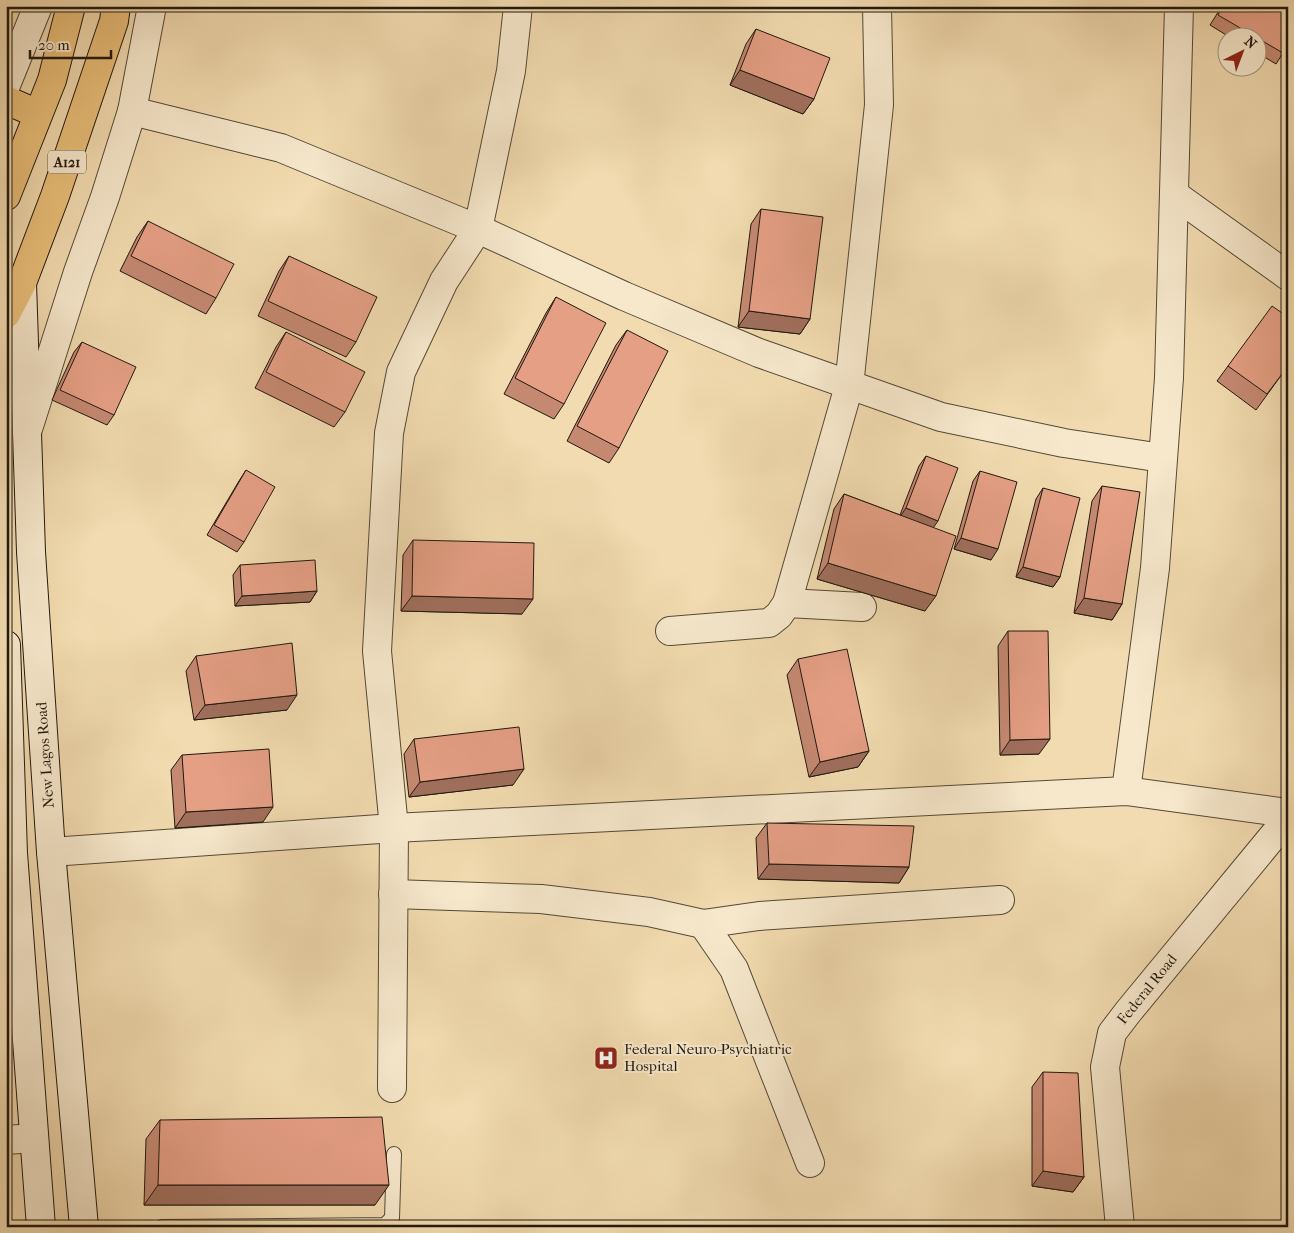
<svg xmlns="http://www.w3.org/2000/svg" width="1294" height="1233" font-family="'IM FELL French Canon',serif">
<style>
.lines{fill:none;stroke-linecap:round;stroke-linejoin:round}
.lane-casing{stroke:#554936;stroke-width:16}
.street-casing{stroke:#554936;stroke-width:30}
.secondary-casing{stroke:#21180e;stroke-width:30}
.highway-casing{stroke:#21180e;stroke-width:30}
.lane{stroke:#f7e8cc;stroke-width:14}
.street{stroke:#f7e8cc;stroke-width:28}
.secondary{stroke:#f7e8cc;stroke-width:28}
.highway{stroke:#e9be78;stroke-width:28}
.wall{fill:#c58972;stroke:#21180e}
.shaded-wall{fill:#a06f5d;stroke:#21180e}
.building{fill:#e59f85;stroke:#21180e}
.labels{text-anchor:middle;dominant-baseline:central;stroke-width:4;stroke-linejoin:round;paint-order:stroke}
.shield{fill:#f7e8cc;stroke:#615647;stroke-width:1}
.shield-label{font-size:14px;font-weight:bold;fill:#21180e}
.street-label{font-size:15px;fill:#21180e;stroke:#f7e8cc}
.poi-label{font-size:15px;fill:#21180e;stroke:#f7e8cc;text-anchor:start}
</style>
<rect width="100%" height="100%" fill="#f2dbb0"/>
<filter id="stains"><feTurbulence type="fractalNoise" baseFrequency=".004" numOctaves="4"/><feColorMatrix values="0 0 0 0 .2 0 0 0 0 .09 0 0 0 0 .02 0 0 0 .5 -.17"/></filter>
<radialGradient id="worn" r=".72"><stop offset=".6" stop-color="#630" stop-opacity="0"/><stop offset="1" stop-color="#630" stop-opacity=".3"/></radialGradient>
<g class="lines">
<!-- lane casing -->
<g class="lane-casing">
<path id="lane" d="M162,1227L385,1225L392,1218L394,1154"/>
</g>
<!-- street casing -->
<g class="street-casing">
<g id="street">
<path d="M6,85L38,6"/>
<path d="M132,111L281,148L478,229L624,296L759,353L941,417L1064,443L1162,458"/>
<path d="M1175,195L1288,276"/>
<path d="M28,429L78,272L105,197L132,111L152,6"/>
<path d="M787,603L862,607"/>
<path d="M670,631L769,623L779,615L787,603L849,386L879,105L877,6"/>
<path d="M1126,791L1155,568L1169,378L1179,6"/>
<path d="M51,852L394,828L1126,791L1288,813"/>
<path d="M393,894L541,899L649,912L703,924L759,916L1000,900"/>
<path d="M703,924L734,969L810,1163"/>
<path d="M392,1088L394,828L377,651L389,433L401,372L444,281L478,229L511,71L518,6"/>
<path d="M6,1140L34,1138"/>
<path d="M1120,1227L1105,1067L1112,1033L1128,1012L1288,818"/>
</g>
</g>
<!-- secondary casing -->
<g class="secondary-casing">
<g id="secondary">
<path d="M22,283L31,552L51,852L84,1227"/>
<path d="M6,645L13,853L41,1227"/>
</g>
</g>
<!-- highway casing -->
<g class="highway-casing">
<g id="highway">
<path d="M6,100L38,114"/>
<path d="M6,196L52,80L71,6"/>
<path d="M6,314L22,283L55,196L114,21L116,6"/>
</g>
</g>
<!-- lane -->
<use href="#lane" class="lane"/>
<!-- street -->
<use href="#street" class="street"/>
<!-- secondary -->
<use href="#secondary" class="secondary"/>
<!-- highway -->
<use href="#highway" class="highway"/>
</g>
<!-- wall -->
<g class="wall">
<path d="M1222,6H1288L1283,53L1276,64L1256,52V38H1231L1210,25Z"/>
<path d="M756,29L814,99L803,114L730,85L746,44Z"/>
<path d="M761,209L810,319L800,334L738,327L751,224Z"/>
<path d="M148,221L216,298L206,314L120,271L137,237Z"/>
<path d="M289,256L356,342L346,357L258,316L279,271Z"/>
<path d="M556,297L564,404L554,419L504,394L546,313Z"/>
<path d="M627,330L619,448L609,463L567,441L616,345Z"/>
<path d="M286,332L345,412L334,427L255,388L276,347Z"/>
<path d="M82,342L114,415L107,425L52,400L74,352Z"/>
<path d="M1228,366H1288L1256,410L1217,381Z"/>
<path d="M926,456L933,528L925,611L817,579L834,509L844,494L900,515L919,466Z"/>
<path d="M246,470L244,542L237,552L207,535L239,481Z"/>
<path d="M980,471L991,560L954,549L973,481Z"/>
<path d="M1102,486L1122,604L1112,620L1074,613L1092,501Z"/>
<path d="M1043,488L1060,577L1053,587L1016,577L1036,499Z"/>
<path d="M413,540L522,614L401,611L403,555Z"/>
<path d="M240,565L317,591L310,602L235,606L233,575Z"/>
<path d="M1008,631L1039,754L1000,755L998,646Z"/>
<path d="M196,656L287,710L194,720L186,671Z"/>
<path d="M798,659L869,751L858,767L809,777L787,675Z"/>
<path d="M414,739L513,785L409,797L404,754Z"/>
<path d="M182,755L263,822L175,828L171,770Z"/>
<path d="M767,823L909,867L899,883L758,879L756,838Z"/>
<path d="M1043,1072L1084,1177L1073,1192L1032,1186V1087Z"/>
<path d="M160,1120L375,1205H144L146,1139Z"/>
</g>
<!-- shaded-wall -->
<g class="shaded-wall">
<path d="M740,70L814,99L803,114L730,85Z"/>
<path d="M749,311L810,319L800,334L738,327Z"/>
<path d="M906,508L938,521L931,531L899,518Z"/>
<path d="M961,538L998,549L991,560L954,549Z"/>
<path d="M828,563L936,596L925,611L817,579Z"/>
<path d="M1023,567L1060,577L1053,587L1016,577Z"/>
<path d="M317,591L310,602L235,606L242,596Z"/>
<path d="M412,596L533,599L522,614L401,611Z"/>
<path d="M1084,598L1122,604L1112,620L1074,613Z"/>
<path d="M297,695L287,710L194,720L205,705Z"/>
<path d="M1050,739L1039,754L1000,755L1010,740Z"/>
<path d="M869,751L858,767L809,777L820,762Z"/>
<path d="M524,769L513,785L409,797L420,782Z"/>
<path d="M273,807L263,822L175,828L186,812Z"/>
<path d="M769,864L909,867L899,883L758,879Z"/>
<path d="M1043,1171L1084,1177L1073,1192L1032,1186Z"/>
<path d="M158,1185H389L375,1205H144Z"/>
</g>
<!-- building -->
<g class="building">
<path d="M1223,6H1288V46L1283,53L1218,15Z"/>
<path d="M756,29L830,58L814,99L740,70Z"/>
<path d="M761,209L823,217L810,319L749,311Z"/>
<path d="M148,221L234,264L216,298L131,256Z"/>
<path d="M289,256L377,297L356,342L268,301Z"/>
<path d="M556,297L606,323L564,404L515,378Z"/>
<path d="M1272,306L1288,317V366L1267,394L1228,366Z"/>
<path d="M627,330L668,351L619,448L577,426Z"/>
<path d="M286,332L365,372L345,412L266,372Z"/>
<path d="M82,342L136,367L114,415L60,390Z"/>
<path d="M926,456L958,468L938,521L906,508Z"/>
<path d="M246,470L275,487L244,542L214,525Z"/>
<path d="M980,471L1017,482L998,549L961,538Z"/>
<path d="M1102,486L1140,492L1122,604L1084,598Z"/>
<path d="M1043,488L1080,498L1060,577L1023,567Z"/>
<path d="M844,494L956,536L936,596L828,563Z"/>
<path d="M413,540L534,543L533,599L412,596Z"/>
<path d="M315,560L317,591L242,596L240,565Z"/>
<path d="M1008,631H1048L1050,739L1010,740Z"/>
<path d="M292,643L297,695L205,705L196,656Z"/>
<path d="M847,649L869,751L820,762L798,659Z"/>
<path d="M519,727L524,769L420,782L414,739Z"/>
<path d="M269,749L273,807L186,812L182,755Z"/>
<path d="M767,823L914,826L909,867L769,864Z"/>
<path d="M1043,1072L1078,1073L1084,1177L1043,1171Z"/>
<path d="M382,1117L389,1185H158L160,1120Z"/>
</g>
<!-- icons -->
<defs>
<g id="hospital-square" transform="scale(1.25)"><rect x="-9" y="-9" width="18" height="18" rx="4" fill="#8f2418" stroke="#f7e8cc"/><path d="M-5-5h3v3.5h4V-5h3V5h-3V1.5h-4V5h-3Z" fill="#fff"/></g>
</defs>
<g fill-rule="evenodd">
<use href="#hospital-square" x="606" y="1058"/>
</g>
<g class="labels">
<!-- shield labels -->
<rect class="shield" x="48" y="150.5" width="38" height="23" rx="4"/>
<g class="shield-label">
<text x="67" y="162">A121</text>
</g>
<!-- street labels -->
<g class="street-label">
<text transform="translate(45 755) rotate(-94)">New Lagos Road</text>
<text transform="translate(1147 989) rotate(-51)">Federal Road</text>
</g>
<!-- poi labels -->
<g class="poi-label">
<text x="624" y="1049">Federal Neuro-Psychiatric<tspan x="624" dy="17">Hospital</tspan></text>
</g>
</g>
<!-- margin -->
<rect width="1294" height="1233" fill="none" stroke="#f2dbb0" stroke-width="25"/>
<rect x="8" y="8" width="1279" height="1218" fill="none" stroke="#21180e" stroke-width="2.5"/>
<rect x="12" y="12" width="1269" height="1208" fill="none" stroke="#21180e"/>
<!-- north arrow -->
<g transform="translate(1242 52) rotate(42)"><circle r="24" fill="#f7e8cc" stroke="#a19580"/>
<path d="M0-4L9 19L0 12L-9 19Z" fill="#8f2418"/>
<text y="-8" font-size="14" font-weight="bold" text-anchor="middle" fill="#21180e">N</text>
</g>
<!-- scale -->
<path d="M30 50v8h81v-8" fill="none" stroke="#21180e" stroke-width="2.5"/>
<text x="38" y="50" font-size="15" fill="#21180e" stroke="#f7e8cc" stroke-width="4" paint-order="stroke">20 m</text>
<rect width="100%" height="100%" filter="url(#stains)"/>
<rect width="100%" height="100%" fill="url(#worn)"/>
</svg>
